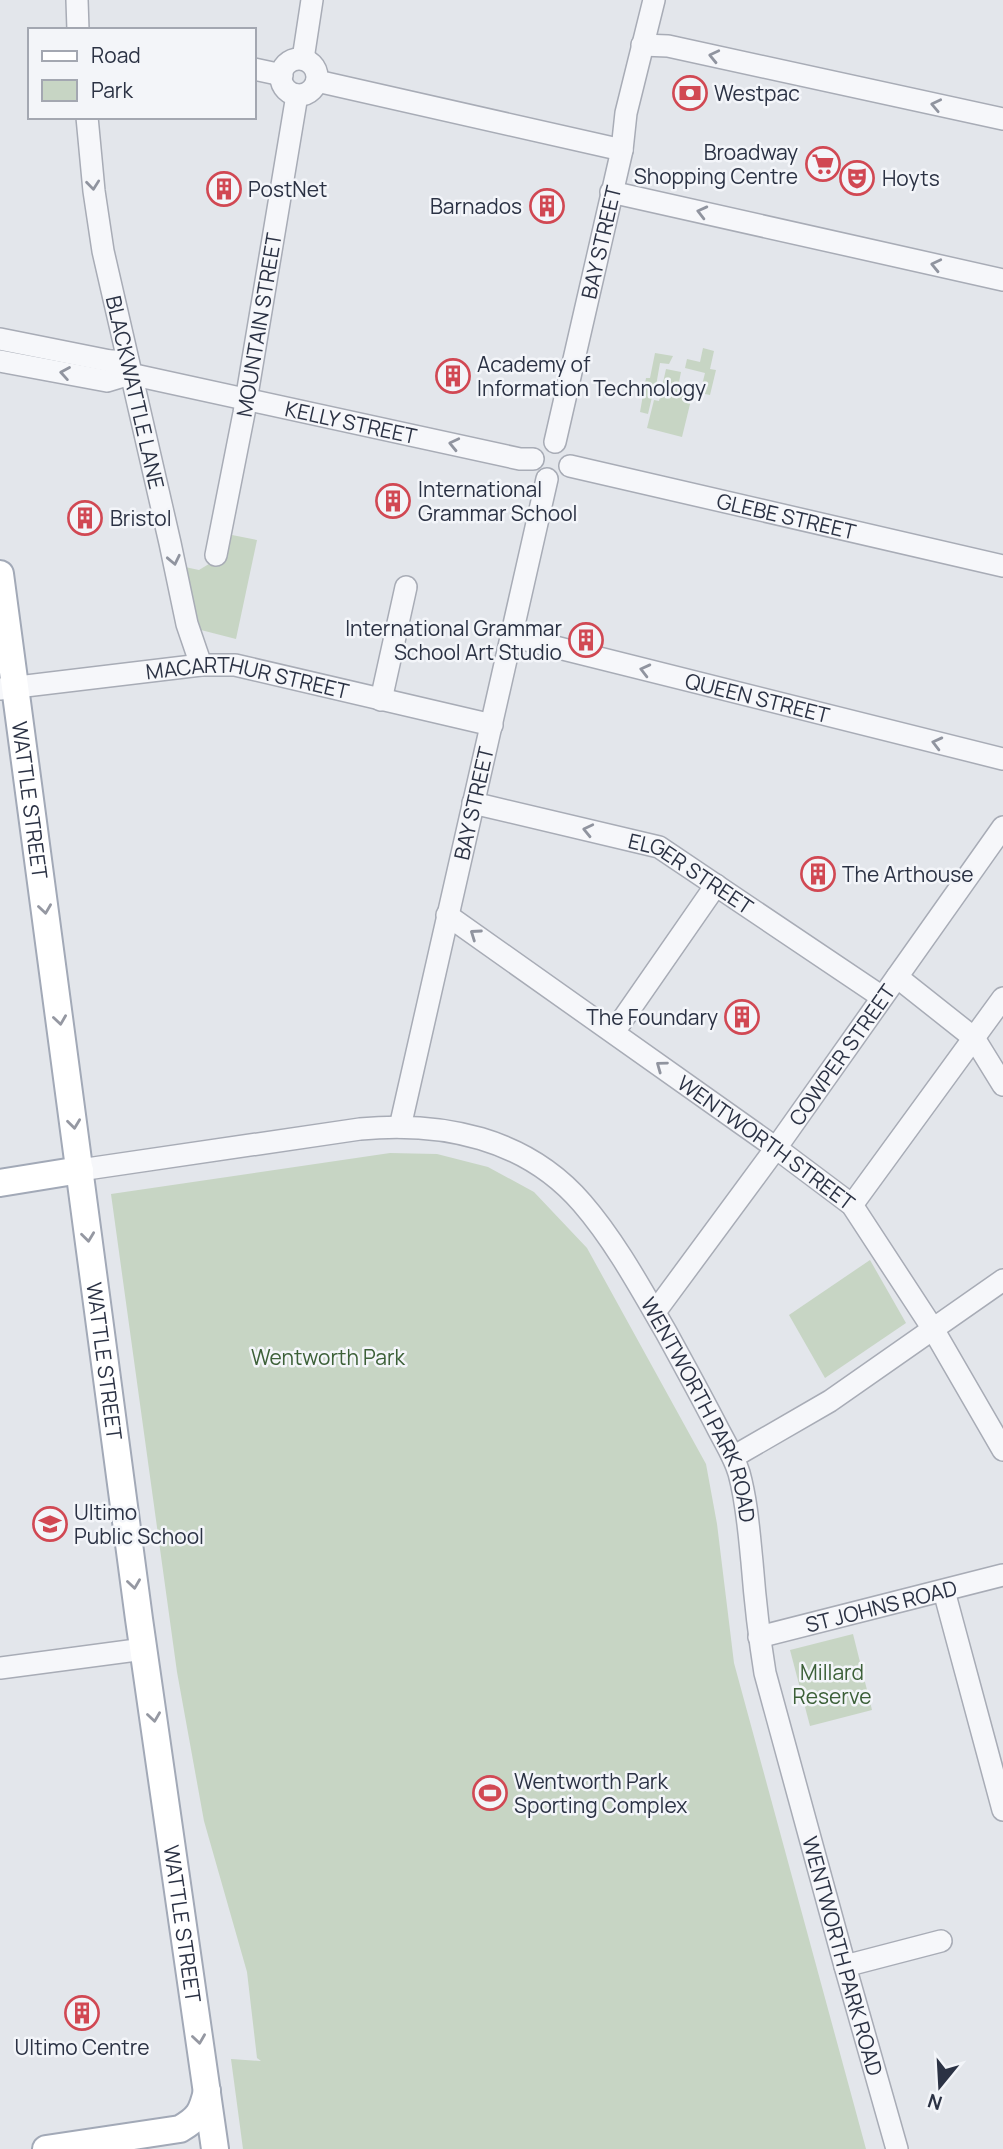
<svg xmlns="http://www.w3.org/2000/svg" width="1003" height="2149" font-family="Manrope,sans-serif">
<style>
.green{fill:#c7d5c4}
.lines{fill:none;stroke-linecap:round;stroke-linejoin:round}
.minor-casing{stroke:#a8acb6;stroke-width:24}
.major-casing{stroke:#a2a9b7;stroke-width:30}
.minor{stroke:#f6f7fa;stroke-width:21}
.major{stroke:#fff;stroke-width:26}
.oneway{stroke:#90949f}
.oneway2{stroke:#9598a2}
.labels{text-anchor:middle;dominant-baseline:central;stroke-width:5;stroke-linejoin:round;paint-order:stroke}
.poi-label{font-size:21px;fill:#2b3244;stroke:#f3f5f9;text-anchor:start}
.street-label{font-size:21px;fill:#2b3244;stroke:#f3f5f9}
.park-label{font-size:21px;fill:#3c6038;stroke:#f3f5f9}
</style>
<rect width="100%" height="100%" fill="#e3e6eb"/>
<!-- green -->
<g class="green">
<path d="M703,348L714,351L710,369L716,370L710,395L700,393L705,373L685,368L687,359L700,362Z"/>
<path d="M655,353L673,356L669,364L660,363L654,397H652L648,414L640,412L646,378H650Z"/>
<path d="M666,369L681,372L677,392L692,396L682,437L647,428L654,400L659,401Z"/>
<path d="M232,535L257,540L236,639L197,629L185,567L199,570L222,556Z"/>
<path d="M390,1153L437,1154L488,1167L534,1192L587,1248L706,1464L717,1524L734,1663L866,2149H243L231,2059L261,2061L257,2058L247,1972L204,1821L177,1672L111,1194Z"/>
<path d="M870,1260L906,1323L825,1378L789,1315Z"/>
<path d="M853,1634L872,1710L810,1726L790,1650Z"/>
</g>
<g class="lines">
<!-- minor casing -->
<g class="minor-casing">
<g id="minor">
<path d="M77,0L78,30"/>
<path d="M642,45L668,46L1003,119"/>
<path d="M303,59L312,0"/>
<circle cx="299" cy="77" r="18"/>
<path d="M254,69L282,75"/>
<path d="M317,81L622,150"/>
<path id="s1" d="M87,117L94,191L103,251L170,543L187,624L201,665"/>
<path d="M611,192L1003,280"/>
<path d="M0,339L110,361H122"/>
<path d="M0,361L107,381L130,374"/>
<path id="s2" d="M110,361L130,374L520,459H533"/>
<path id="s3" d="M555,442L622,150L626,113L654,0"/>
<path id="s4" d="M570,466L1003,566"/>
<path id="s5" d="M216,555L244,413L297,95"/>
<path id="s6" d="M511,636L1003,759"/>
<path id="s7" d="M0,689L201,665H235L492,725"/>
<path d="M381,700L406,587"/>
<path id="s8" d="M473,803L659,847L882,997"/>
<path id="s9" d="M447,915L776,1148L852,1205L933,1329L1003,1450"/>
<path d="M897,977L974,1038L1003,1085"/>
<path d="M614,1032L716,885"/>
<path id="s10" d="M400,1127L547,479"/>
<path id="s11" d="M80,1170L360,1129C442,1121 526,1138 582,1203C615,1241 641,1289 666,1332C683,1363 700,1394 716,1425C724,1441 734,1456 739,1473C747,1502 749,1533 752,1562C755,1600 759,1636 765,1673L845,1966L897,2149"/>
<path d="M852,1205L1003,998"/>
<path id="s12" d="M655,1312L776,1148L1003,827"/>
<path d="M733,1457L830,1401L1003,1280"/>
<path d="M944,1591L1003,1810"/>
<path id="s13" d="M759,1637L1003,1575"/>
<path d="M0,1668L144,1649"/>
<path d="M845,1966L941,1941"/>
</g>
</g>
<!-- major casing -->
<g class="major-casing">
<g id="major">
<path id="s14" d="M0,574L139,1619L215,2149"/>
<path d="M0,1183L80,1170"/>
<path d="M46,2149L180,2129C199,2118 202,2112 207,2091"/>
</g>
</g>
<!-- minor -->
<use href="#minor" class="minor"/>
<!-- major -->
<use href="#major" class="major"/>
</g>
<!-- one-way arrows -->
<defs><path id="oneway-chevron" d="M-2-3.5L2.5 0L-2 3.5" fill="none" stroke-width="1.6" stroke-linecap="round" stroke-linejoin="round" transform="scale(1.75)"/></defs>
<g class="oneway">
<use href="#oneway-chevron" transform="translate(714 56) rotate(-167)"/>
<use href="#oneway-chevron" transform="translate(936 105) rotate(-168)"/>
<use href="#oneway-chevron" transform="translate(93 185) rotate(84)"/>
<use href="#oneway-chevron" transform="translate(702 212) rotate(-166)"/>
<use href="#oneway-chevron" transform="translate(936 265) rotate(-167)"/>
<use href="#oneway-chevron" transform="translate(65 373) rotate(-170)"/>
<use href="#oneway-chevron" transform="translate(454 444) rotate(-167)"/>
<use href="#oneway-chevron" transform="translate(174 560) rotate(78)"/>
<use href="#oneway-chevron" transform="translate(645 670) rotate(-166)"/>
<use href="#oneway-chevron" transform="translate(937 743) rotate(-166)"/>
<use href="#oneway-chevron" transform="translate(588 830) rotate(-167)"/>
<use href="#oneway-chevron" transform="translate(475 934) rotate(-145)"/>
<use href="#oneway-chevron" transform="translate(661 1066) rotate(-144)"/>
</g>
<g class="oneway2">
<use href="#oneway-chevron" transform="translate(45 909) rotate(82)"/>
<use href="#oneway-chevron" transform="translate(60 1020) rotate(82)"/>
<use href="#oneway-chevron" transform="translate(74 1124) rotate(83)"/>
<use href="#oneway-chevron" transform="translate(88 1237) rotate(83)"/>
<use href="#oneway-chevron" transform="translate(134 1584) rotate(82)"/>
<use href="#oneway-chevron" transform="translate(154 1717) rotate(82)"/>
<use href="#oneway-chevron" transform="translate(199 2039) rotate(82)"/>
</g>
<!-- icons -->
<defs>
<g id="bank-ring" transform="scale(1.75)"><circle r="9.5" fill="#f3f5f9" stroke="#d14853" stroke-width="1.5"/><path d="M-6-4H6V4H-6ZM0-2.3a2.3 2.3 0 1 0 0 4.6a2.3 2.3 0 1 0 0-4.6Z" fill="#d14853"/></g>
<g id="supermarket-ring" transform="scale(1.75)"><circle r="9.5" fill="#f3f5f9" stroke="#d14853" stroke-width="1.5"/><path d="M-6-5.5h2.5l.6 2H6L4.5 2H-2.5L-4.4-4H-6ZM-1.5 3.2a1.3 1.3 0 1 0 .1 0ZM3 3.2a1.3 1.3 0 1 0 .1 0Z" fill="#d14853"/></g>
<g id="theatre-ring" transform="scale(1.75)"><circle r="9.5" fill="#f3f5f9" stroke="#d14853" stroke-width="1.5"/><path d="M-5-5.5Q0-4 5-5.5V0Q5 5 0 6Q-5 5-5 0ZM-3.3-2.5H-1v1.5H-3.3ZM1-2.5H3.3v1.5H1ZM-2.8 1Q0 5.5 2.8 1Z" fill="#d14853"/></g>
<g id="building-ring" transform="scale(1.75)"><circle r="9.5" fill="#f3f5f9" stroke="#d14853" stroke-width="1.5"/><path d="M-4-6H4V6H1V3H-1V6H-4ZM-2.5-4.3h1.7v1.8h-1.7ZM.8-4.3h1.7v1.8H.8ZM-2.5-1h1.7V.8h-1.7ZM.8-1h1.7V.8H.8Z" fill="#d14853"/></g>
<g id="school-ring" transform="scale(1.75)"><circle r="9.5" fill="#f3f5f9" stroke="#d14853" stroke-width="1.5"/><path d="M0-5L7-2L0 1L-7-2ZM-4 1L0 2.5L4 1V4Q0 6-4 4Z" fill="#d14853"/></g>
<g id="stadium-ring" transform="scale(1.75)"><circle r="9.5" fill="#f3f5f9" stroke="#d14853" stroke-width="1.5"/><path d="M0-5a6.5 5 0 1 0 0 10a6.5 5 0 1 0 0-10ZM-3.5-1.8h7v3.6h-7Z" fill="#d14853"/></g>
</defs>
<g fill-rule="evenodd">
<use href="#bank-ring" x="690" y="93"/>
<use href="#supermarket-ring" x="823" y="164"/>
<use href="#theatre-ring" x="857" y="178"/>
<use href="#building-ring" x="224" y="189"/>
<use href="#building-ring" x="547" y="206"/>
<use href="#building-ring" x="453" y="376"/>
<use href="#building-ring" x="393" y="501"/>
<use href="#building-ring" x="85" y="518"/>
<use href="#building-ring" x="586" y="640"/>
<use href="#building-ring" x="818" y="874"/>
<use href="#building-ring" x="742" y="1017"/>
<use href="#school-ring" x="50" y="1524"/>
<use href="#stadium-ring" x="490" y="1793"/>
<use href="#building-ring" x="82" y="2013"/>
</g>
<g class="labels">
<!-- poi labels -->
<g class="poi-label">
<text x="714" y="93">Westpac</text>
<text x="798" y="152" text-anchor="end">Broadway<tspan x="798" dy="24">Shopping Centre</tspan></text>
<text x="882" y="178">Hoyts</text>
<text x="248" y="189">PostNet</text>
<text x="522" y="206" text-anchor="end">Barnados</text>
<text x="477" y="364">Academy of<tspan x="477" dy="24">Information Technology</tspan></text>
<text x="418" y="489">International<tspan x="418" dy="24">Grammar School</tspan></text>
<text x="110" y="518">Bristol</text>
<text x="562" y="628" text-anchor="end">International Grammar<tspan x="562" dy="24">School Art Studio</tspan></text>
<text x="842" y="874">The Arthouse</text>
<text x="718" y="1017" text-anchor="end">The Foundary</text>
<text x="74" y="1512">Ultimo<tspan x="74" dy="24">Public School</tspan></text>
<text x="514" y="1781">Wentworth Park<tspan x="514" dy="24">Sporting Complex</tspan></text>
<text x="82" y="2047" text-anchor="middle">Ultimo Centre</text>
</g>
<!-- street labels -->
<g class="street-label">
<text stroke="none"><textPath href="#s3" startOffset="205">BAY STREET</textPath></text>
<text stroke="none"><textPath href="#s5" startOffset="234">MOUNTAIN STREET</textPath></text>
<text stroke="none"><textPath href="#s1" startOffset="280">BLACKWATTLE LANE</textPath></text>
<text stroke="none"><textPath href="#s2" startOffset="250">KELLY STREET</textPath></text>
<text stroke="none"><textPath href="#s4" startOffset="222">GLEBE STREET</textPath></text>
<text stroke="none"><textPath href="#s7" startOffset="250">MACARTHUR STREET</textPath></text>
<text stroke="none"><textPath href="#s6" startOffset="254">QUEEN STREET</textPath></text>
<text stroke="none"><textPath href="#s14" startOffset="228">WATTLE STREET</textPath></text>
<text stroke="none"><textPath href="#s10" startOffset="332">BAY STREET</textPath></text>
<text stroke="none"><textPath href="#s8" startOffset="231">ELGER STREET</textPath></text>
<text stroke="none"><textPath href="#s12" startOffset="318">COWPER STREET</textPath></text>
<text stroke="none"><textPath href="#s9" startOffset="392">WENTWORTH STREET</textPath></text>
<text stroke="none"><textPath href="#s14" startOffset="794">WATTLE STREET</textPath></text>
<text stroke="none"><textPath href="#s11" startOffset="766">WENTWORTH PARK ROAD</textPath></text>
<text stroke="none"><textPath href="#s13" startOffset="126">ST JOHNS ROAD</textPath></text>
<text stroke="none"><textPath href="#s14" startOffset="1362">WATTLE STREET</textPath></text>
<text stroke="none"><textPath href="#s11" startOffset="1335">WENTWORTH PARK ROAD</textPath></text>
</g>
<!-- park labels -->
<g class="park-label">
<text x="328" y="1357">Wentworth Park</text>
<text x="832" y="1672">Millard<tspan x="832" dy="24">Reserve</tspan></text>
</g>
</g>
<!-- legend -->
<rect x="28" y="28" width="228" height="91" fill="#f3f5f9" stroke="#a3a7b1" stroke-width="2"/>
<rect x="42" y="51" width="35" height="10" fill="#ffffff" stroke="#a3a7b1" stroke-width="2"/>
<text x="91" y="63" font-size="21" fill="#2b3244">Road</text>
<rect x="42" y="80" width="35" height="21" fill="#c7d5c4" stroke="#a3a7b1" stroke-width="2"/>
<text x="91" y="98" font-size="21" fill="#2b3244">Park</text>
<!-- north arrow -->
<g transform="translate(940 2086) rotate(198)" stroke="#f3f5f9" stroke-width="5" paint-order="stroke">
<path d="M0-5L12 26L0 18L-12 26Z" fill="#2b3244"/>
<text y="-10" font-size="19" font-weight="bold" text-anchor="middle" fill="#2b3244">N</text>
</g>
</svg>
